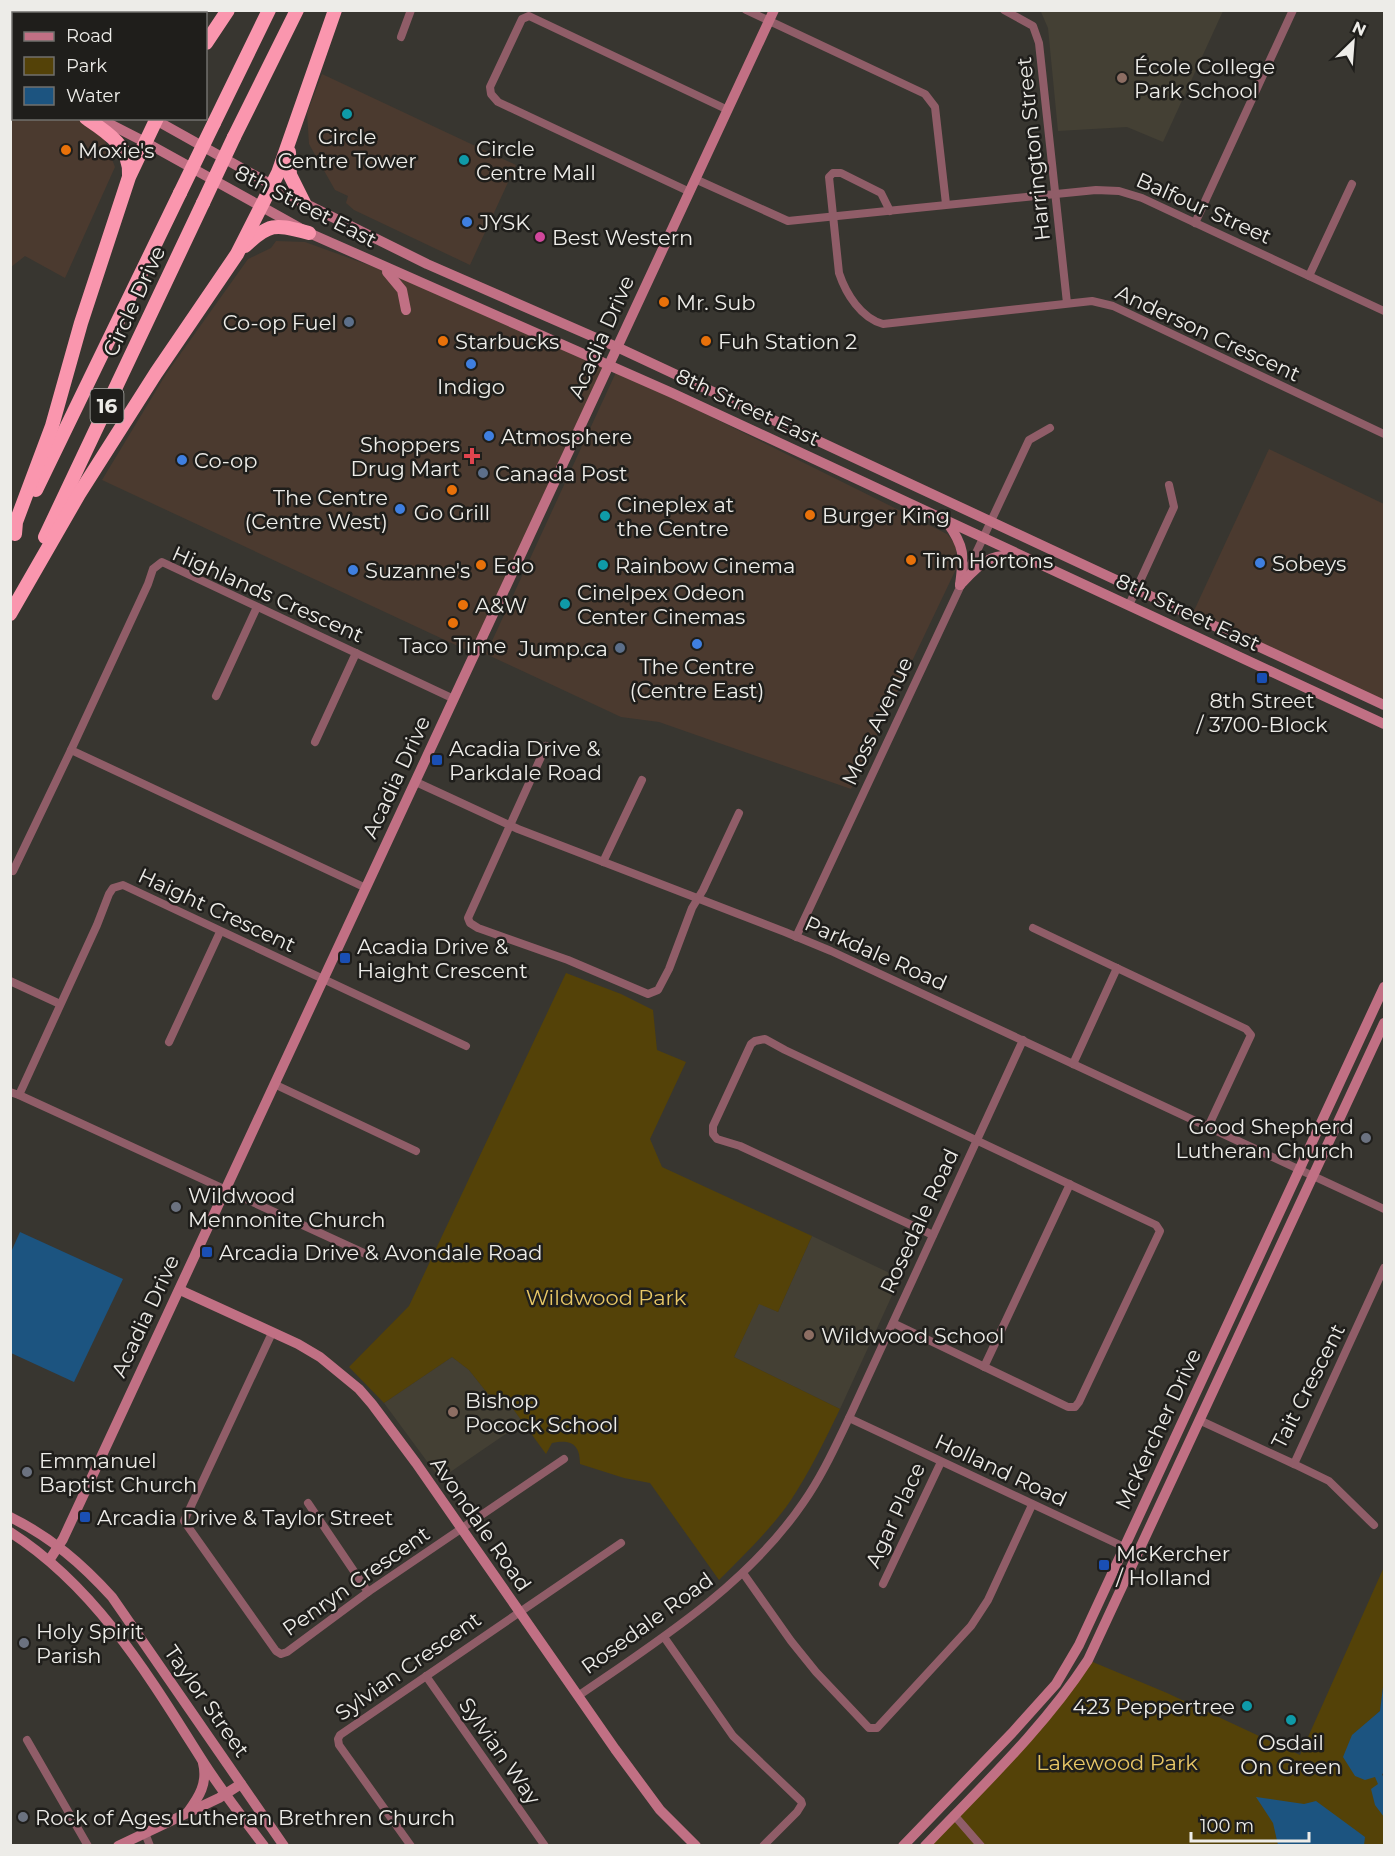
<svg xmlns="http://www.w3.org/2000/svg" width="1395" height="1856" font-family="Montserrat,sans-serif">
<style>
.commercial{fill:#4b3a2f}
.built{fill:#444034}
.green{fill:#544208}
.water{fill:#1c5480}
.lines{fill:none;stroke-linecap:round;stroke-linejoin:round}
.street{stroke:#905d68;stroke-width:8}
.secondary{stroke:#c17084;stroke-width:10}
.highway{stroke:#fa96ae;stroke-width:14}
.highway-bridge{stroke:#fa96ae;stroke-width:14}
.education-dot{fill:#8d6e63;stroke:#1f1e1b;stroke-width:2}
.culture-dot{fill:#0f9aa8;stroke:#1f1e1b;stroke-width:2}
.food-dot{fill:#e8710a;stroke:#1f1e1b;stroke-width:2}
.shop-dot{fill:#3f7fe0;stroke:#1f1e1b;stroke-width:2}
.hotel-dot{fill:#d1479c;stroke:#1f1e1b;stroke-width:2}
.service-dot{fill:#5c6f8a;stroke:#1f1e1b;stroke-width:2}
.health-dot{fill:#e0444e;stroke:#1f1e1b;stroke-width:2}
.transit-dot{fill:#1a4fb4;stroke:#1f1e1b;stroke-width:2}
.worship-dot{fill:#6b7280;stroke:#1f1e1b;stroke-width:2}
.labels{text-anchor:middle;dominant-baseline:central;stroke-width:5;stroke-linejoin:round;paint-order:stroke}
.shield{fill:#1f1e1b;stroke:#afaeaa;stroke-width:1.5}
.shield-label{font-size:20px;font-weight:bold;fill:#edece8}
.poi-label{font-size:21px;fill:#edece8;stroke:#1f1e1b;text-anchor:start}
.street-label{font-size:21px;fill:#edece8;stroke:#1f1e1b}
.park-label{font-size:21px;fill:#e9c867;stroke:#1f1e1b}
</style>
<rect width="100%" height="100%" fill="#383630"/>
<!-- commercial -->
<g class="commercial">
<path d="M322,74L516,165L470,265L354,210L346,203L348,196L335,190L309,144L307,113Z"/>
<path d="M10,82L13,84L14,118L78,119L101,131L115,167L65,278L25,256L11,267Z"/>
<path d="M276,241L305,242L418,283L610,365L475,654L102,480L166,374L248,259L271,248Z"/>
<path d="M618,368L627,375L947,534L956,545L957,567L851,789L659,722L621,717L486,654Z"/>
<path d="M1269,449L1384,504V705L1192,615Z"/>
</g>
<!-- built -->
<g class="built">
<path d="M1038,11H1223L1163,142L1127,127L1058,131L1048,28L1041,12Z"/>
<path d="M812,1236L900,1278L840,1409L734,1357L759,1303L778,1312Z"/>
<path d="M452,1357L469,1370L488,1394L505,1398L523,1422L440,1479L384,1403Z"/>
</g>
<!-- green -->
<g class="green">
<path d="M566,973L621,994L653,1010L657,1050L686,1062L650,1139L662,1167L812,1236L778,1312L759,1304L734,1357L840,1409C825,1440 810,1471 791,1500C771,1529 744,1555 719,1580L650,1483L624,1478L580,1464C580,1444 571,1439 552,1443L546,1454L505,1398L488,1394L469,1370L452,1357L384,1403L349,1367L409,1306Z"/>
<path d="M1384,1567V1679L1380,1711L1354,1734L1375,1777L1384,1781V1845L925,1846L1045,1719L1088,1660L1167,1693L1300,1755Z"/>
</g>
<!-- water -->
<g class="water">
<path d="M20,1232L123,1279L74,1382L11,1353V1252Z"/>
<path d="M1384,1679V1773L1382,1774L1384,1779V1817L1375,1805L1371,1789L1378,1784L1375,1777L1365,1780L1355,1776L1343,1757L1352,1735L1380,1711Z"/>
<path d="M1256,1797L1304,1804L1316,1801L1365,1837L1364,1845H1278L1273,1823Z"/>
</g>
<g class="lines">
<!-- street -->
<g class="street">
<path d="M746,10L925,94L935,107L946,204"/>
<path d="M1004,10L1033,26L1039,43L1067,303"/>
<path d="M401,37L411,10"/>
<path d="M695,179L788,221L1096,190L1119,191L1142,198L1384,311"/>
<path d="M690,192L498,102L491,94L490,87L522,19L529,16L728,110"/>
<path d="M890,211L881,193L841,173H833L829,177L839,273C846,294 861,318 883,324L1092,301L1113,306L1384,434"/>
<path d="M1195,223L1293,10"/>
<path d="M1309,276L1352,184"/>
<path d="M1129,605L1174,507L1169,485"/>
<path d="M216,696L257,607"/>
<path d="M315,742L356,653"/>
<path d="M546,746L468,918L470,923L478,928L568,960L648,994L658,990L669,969L692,908L703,890L739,813"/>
<path d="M416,782L518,829L785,932L831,951L1384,1209"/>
<path d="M603,862L642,780"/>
<path d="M13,871L71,750"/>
<path d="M366,888L71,750L148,584L153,569L162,562L454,699"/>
<path d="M1033,928L1117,968"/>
<path d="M796,937L1029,440L1050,428"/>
<path d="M10,981L60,1004"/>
<path d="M169,1042L220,932"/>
<path d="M1073,1064L1117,968L1246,1029L1251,1035L1208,1127"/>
<path d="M274,1084L416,1151"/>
<path d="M10,1092L19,1095"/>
<path d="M368,1255L19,1095L97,925L109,894L113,888L123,885L466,1046"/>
<path d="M893,1323L1068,1407H1075L1079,1402L1160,1231L1156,1225L785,1050L765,1039L755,1041L751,1044L713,1126V1134L717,1139L740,1146L933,1235"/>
<path d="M272,1333L184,1521L276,1651L281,1654L287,1652L368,1592L564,1459"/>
<path d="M984,1367L1070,1184"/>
<path d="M849,1418L1137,1553"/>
<path d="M1199,1420L1294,1464L1384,1268"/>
<path d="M1294,1464L1329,1481L1374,1525"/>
<path d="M308,1503L368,1592"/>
<path d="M743,1573L791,1641L816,1672L869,1728H877L971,1626L988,1600L1032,1505"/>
<path d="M883,1584L941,1462"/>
<path d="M664,1637L733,1736L801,1801L802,1804L797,1812L763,1846"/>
<path d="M426,1676L545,1846"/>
<path d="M578,1696C658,1641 747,1585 803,1503C822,1476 835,1447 849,1418L1023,1040"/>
<path d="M27,1740L88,1846"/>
<path d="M954,1815L981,1846"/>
<path d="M145,1833L150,1846"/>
<path d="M411,1846L339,1745L338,1739L340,1735L621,1543"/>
</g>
<!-- secondary -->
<g class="secondary">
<path d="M10,50L14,52"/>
<path d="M10,76L14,77"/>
<path d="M98,118L145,142L309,233L672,393L1384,724"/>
<path d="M152,118L304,203L427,264L619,348L1384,705"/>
<path d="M387,272L402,290L406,310"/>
<path d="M947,522C965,547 964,555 960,585"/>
<path d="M960,585C978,566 988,553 1017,556"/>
<path d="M180,1290L298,1344L320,1357L359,1389L372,1404L416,1463L615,1749L660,1810L696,1846"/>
<path d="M10,1517C51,1537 82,1564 112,1597L284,1846"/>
<path d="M10,1532C96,1587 149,1676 202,1760C221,1790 243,1818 264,1846"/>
<path d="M50,1559L63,1539L774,10"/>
<path d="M188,1812C199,1797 208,1783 203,1763"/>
<path d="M118,1846L219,1798L241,1784"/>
<path d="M903,1846L1012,1733L1056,1684L1079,1645L1384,987"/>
<path d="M925,1846C982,1786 1043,1729 1088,1660L1384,1023"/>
</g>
<!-- highway -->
<g class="highway">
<path d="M206,43L228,10"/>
<path d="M86,118C107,132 131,147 129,176"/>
<path d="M214,123L269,10"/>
<path d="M234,137L297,10"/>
<path d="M289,152L290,175L304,203"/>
<path d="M245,246C271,221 277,225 309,233"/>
<path d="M36,490L180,193"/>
<path d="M15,534L16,522L52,426L81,323L129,177L157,118"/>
<path d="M45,537L203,203"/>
<path d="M10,614L79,494L156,373L237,254L278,173L335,10"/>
</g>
<!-- highway-bridge -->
<g class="highway-bridge">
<path d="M180,193L214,123"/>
<path d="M203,203L234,137"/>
</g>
</g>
<!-- markers -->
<g class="education-dot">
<circle cx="1122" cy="78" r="6"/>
<circle cx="809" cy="1335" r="6"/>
<circle cx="453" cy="1412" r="6"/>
</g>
<g class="culture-dot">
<circle cx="347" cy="114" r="6"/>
<circle cx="464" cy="160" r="6"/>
<circle cx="605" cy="516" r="6"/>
<circle cx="603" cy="565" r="6"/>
<circle cx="565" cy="604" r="6"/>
<circle cx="1247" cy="1706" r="6"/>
<circle cx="1291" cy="1720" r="6"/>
</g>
<g class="food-dot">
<circle cx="66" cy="150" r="6"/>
<circle cx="664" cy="302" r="6"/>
<circle cx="443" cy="341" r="6"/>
<circle cx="706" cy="341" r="6"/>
<circle cx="452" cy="490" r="6"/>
<circle cx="810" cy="515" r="6"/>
<circle cx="911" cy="560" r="6"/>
<circle cx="481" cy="565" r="6"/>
<circle cx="463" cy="605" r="6"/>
<circle cx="453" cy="623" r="6"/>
</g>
<g class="shop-dot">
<circle cx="467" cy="222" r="6"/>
<circle cx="471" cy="364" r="6"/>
<circle cx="489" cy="436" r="6"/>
<circle cx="182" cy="460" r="6"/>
<circle cx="400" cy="509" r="6"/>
<circle cx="1260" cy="563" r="6"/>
<circle cx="353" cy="570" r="6"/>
<circle cx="697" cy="644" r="6"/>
</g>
<circle class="hotel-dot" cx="540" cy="237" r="6"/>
<g class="service-dot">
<circle cx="349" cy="322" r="6"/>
<circle cx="483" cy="473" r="6"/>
<circle cx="620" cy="648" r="6"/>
</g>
<path class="health-dot" d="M469 447h6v6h6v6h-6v6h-6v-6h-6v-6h6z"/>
<g class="transit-dot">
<rect x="1256" y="672" width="12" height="12" rx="3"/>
<rect x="431" y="754" width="12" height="12" rx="3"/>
<rect x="339" y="952" width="12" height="12" rx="3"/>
<rect x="201" y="1246" width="12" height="12" rx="3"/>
<rect x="79" y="1511" width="12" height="12" rx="3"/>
<rect x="1098" y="1559" width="12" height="12" rx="3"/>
</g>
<g class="worship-dot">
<circle cx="1366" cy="1138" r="6"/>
<circle cx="176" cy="1207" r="6"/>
<circle cx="27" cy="1472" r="6"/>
<circle cx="24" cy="1643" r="6"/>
<circle cx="23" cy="1817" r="6"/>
</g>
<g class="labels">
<!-- shield labels -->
<rect class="shield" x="90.5" y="389" width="33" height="34" rx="4.5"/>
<g class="shield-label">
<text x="107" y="406">16</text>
</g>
<!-- poi labels -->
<g class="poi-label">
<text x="1134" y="66">École College<tspan x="1134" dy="24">Park School</tspan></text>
<text x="347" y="136" text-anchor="middle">Circle<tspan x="347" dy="24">Centre Tower</tspan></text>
<text x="476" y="148">Circle<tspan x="476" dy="24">Centre Mall</tspan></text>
<text x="78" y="150">Moxie's</text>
<text x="479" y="222">JYSK</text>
<text x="552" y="237">Best Western</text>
<text x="676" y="302">Mr. Sub</text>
<text x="337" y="322" text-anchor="end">Co-op Fuel</text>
<text x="455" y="341">Starbucks</text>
<text x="718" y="341">Fuh Station 2</text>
<text x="471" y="386" text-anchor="middle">Indigo</text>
<text x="501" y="436">Atmosphere</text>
<text x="460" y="444" text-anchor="end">Shoppers<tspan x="460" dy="24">Drug Mart</tspan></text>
<text x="194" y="460">Co-op</text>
<text x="495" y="473">Canada Post</text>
<text x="388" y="497" text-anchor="end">The Centre<tspan x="388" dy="24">(Centre West)</tspan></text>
<text x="617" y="504">Cineplex at<tspan x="617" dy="24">the Centre</tspan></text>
<text x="452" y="512" text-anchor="middle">Go Grill</text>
<text x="822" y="515">Burger King</text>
<text x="923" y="560">Tim Hortons</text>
<text x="1272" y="563">Sobeys</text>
<text x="493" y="565">Edo</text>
<text x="615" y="565">Rainbow Cinema</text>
<text x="365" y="570">Suzanne's</text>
<text x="577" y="592">Cinelpex Odeon<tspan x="577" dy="24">Center Cinemas</tspan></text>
<text x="475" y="605">A&amp;W</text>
<text x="453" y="645" text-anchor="middle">Taco Time</text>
<text x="608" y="648" text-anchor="end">Jump.ca</text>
<text x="697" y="666" text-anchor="middle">The Centre<tspan x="697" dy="24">(Centre East)</tspan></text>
<text x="1262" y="700" text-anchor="middle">8th Street<tspan x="1262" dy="24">/ 3700-Block</tspan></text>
<text x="449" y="748">Acadia Drive &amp;<tspan x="449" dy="24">Parkdale Road</tspan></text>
<text x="357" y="946">Acadia Drive &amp;<tspan x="357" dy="24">Haight Crescent</tspan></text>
<text x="1354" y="1126" text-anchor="end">Good Shepherd<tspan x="1354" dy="24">Lutheran Church</tspan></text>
<text x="188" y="1195">Wildwood<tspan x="188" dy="24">Mennonite Church</tspan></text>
<text x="219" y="1252">Arcadia Drive &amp; Avondale Road</text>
<text x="821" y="1335">Wildwood School</text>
<text x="465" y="1400">Bishop<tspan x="465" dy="24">Pocock School</tspan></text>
<text x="39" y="1460">Emmanuel<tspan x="39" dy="24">Baptist Church</tspan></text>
<text x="97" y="1517">Arcadia Drive &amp; Taylor Street</text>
<text x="1116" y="1553">McKercher<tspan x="1116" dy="24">/ Holland</tspan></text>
<text x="36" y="1631">Holy Spirit<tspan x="36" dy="24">Parish</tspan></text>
<text x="1235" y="1706" text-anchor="end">423 Peppertree</text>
<text x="1291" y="1742" text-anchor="middle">Osdail<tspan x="1291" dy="24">On Green</tspan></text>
<text x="35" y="1817">Rock of Ages Lutheran Brethren Church</text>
</g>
<!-- street labels -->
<g class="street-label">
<text transform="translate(1033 149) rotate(-96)">Harrington Street</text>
<text transform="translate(306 206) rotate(27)">8th Street East</text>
<text transform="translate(1204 208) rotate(24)">Balfour Street</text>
<text transform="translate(134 301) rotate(-65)">Circle Drive</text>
<text transform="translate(1208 333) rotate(25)">Anderson Crescent</text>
<text transform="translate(601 337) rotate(-66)">Acadia Drive</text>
<text transform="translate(748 407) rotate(25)">8th Street East</text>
<text transform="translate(268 594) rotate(24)">Highlands Crescent</text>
<text transform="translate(1188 612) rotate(25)">8th Street East</text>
<text transform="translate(877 721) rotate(-65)">Moss Avenue</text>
<text transform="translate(396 777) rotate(-65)">Acadia Drive</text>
<text transform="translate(217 910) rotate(25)">Haight Crescent</text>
<text transform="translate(876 953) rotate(24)">Parkdale Road</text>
<text transform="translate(919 1221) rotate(-65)">Rosedale Road</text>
<text transform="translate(145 1316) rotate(-65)">Acadia Drive</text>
<text transform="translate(1308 1386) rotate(-63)">Tait Crescent</text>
<text transform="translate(1158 1429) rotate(-65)">McKercher Drive</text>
<text transform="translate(1001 1470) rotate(25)">Holland Road</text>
<text transform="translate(895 1515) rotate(-65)">Agar Place</text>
<text transform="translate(481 1524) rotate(55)">Avondale Road</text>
<text transform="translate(356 1581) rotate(-35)">Penryn Crescent</text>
<text transform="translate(647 1623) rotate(-36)">Rosedale Road</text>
<text transform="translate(408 1666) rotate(-35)">Sylvian Crescent</text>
<text transform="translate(207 1701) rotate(55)">Taylor Street</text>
<text transform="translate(500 1751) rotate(55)">Sylvian Way</text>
</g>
<!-- park labels -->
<g class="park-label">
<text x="606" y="1297">Wildwood Park</text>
<text x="1117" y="1762">Lakewood Park</text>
</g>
</g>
<!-- border -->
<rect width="1395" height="1856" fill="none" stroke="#edece8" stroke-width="24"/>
<!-- legend -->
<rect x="12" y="12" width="195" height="108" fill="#1f1e1b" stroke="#71706d" stroke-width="1.5"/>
<rect x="24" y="32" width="30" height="9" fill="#c17084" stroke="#71706d" stroke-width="1.5"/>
<text x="66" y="42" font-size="18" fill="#edece8">Road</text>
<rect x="24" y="57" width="30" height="18" fill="#544208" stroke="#71706d" stroke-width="1.5"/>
<text x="66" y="72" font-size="18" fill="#edece8">Park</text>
<rect x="24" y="87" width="30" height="18" fill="#1c5480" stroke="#71706d" stroke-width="1.5"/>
<text x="66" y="102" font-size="18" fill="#edece8">Water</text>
<!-- north arrow -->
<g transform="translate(1353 42) rotate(25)" stroke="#1f1e1b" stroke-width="4.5" paint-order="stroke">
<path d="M0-4.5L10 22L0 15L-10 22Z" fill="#edece8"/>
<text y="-9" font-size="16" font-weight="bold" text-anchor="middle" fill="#edece8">N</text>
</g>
<!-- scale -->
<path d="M1191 1832v9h118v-9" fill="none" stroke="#edece8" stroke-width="3"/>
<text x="1200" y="1832" font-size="18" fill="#edece8" stroke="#1f1e1b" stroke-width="4.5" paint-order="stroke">100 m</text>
</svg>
